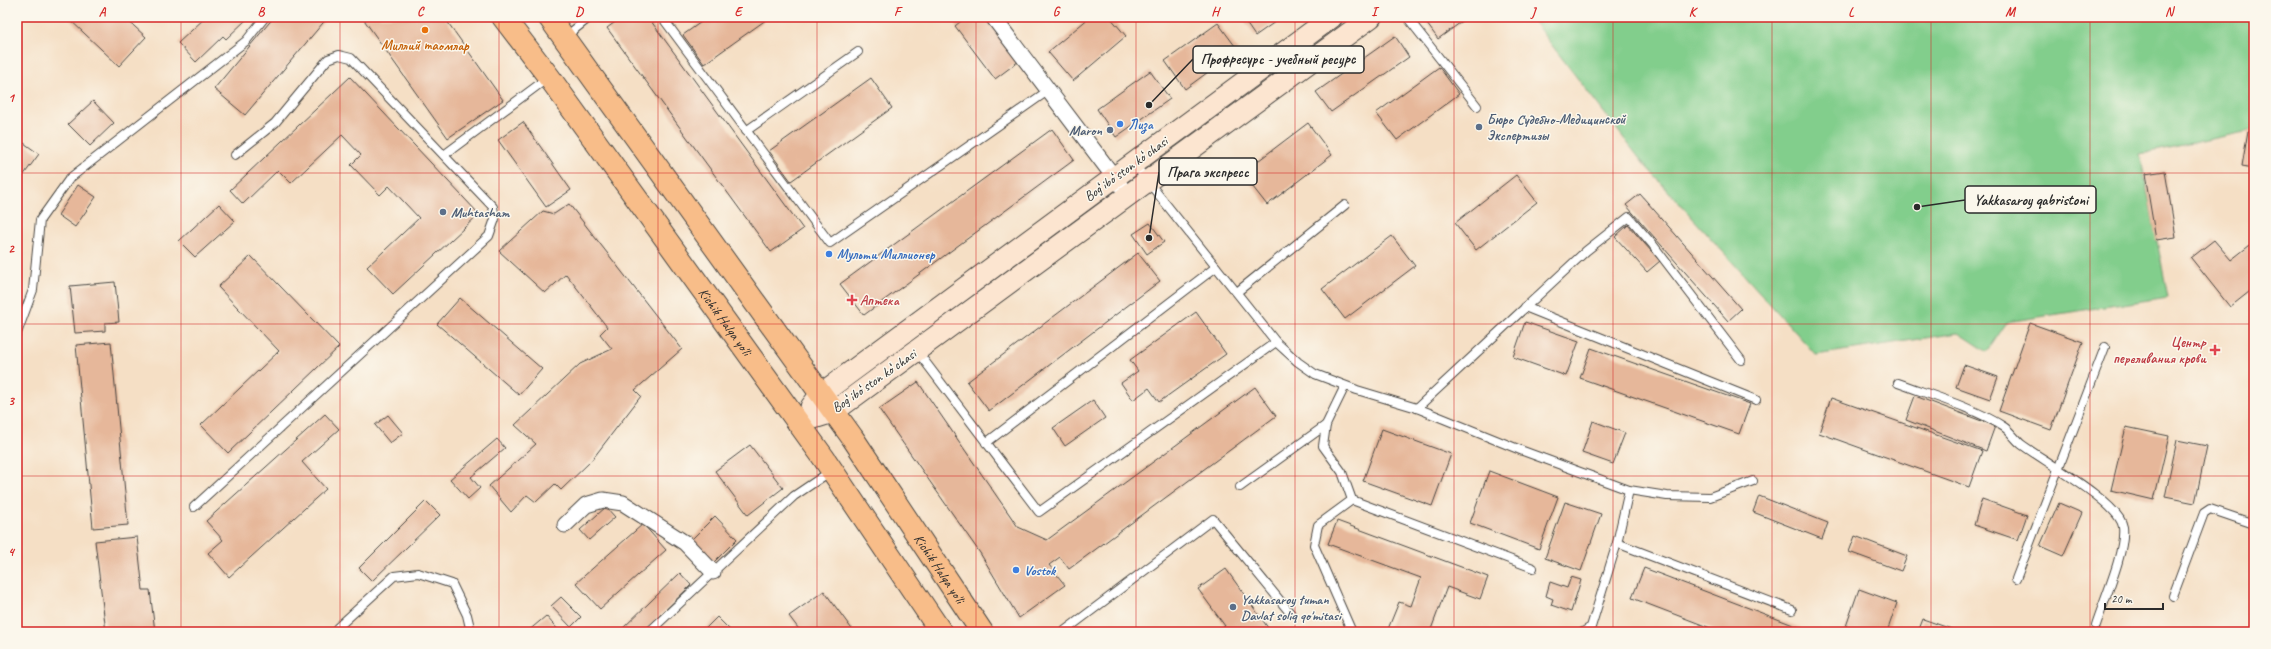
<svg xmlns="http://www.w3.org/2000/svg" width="2271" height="649" font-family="Caveat,sans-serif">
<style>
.green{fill:#82ce8c;stroke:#567c5c}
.building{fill:#e6b79a}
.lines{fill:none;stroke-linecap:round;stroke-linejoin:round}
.lane-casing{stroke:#494642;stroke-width:10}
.street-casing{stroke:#494642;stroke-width:17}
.secondary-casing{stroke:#494642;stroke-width:23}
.highway-casing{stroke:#494642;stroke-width:24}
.lane{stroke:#fff;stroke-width:8}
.street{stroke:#fff;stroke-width:15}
.secondary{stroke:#fce5d0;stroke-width:21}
.highway{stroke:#f8bd89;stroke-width:22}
.grid{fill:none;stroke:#d62828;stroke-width:1;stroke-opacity:0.55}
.food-dot{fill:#e8710a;stroke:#fbf7ec;stroke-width:1.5}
.shop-dot{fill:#3f7fe0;stroke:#fbf7ec;stroke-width:1.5}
.service-dot{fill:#5c6f8a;stroke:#fbf7ec;stroke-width:1.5}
.health-dot{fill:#e0444e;stroke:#fbf7ec;stroke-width:1.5}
.labels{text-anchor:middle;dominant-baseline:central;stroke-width:3;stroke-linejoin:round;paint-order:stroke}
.food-label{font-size:14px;font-weight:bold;fill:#c56008;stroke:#fbf7ec}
.service-label{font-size:14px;font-weight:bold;fill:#4e5e75;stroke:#fbf7ec;text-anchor:start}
.shop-label{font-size:14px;font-weight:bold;fill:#366cbe;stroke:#fbf7ec;text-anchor:start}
.street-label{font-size:14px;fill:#2b2b2b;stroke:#fbf7ec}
.health-label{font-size:14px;font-weight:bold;fill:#be3a42;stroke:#fbf7ec;text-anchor:start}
.leader{fill:none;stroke:#2b2b2b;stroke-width:1.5}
.callout-dot{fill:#2b2b2b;stroke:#fbf7ec;stroke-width:1.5}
.callout{fill:#fbf7ec;stroke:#2b2b2b;stroke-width:1.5}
.callout-label{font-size:15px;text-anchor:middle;font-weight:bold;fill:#2b2b2b}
.neatline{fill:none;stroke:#d62828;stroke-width:1.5}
.grid-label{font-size:13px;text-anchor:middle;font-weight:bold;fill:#d62828}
</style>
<rect width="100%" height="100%" fill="#fbf7ec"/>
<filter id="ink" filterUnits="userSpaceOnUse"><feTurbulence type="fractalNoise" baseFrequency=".025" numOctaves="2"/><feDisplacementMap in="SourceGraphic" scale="8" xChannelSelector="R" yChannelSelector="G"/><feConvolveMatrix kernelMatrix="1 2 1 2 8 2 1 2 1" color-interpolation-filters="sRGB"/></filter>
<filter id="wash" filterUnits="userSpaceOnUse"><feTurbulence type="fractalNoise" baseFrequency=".012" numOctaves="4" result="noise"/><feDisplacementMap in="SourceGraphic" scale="16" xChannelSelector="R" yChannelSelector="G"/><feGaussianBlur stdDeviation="0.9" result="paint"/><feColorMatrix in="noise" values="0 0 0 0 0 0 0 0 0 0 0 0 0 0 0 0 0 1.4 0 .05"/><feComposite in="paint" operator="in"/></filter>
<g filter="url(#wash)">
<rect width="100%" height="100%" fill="#f5dfc5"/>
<!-- green -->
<path class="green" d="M1530,17H2254V130L2140,154L2168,297L2007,322L1987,352L1958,333L1816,355L1643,163Z"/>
<g id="blocks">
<!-- building -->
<g class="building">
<path d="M67,17H124L146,37L119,66Z"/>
<path d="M206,17H249L226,39L223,36L196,62L178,43Z"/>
<path d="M274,17H328L245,115L214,89Z"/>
<path d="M362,17H444L503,100L448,138Z"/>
<path d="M622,17H648L803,229L771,252L607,28Z"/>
<path d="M708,17H770L704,64L683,35Z"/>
<path d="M966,17H992L1023,58L995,79L955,26Z"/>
<path d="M1090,17H1110L1126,36L1073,81L1048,52Z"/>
<path d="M1242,17H1282L1255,36Z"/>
<path d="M1422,17H1468L1438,39Z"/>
<path d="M1218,23L1238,50L1185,89L1165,61Z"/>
<path d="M1395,36L1409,57L1331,112L1316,92Z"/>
<path d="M1439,67L1459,94L1397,140L1376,113Z"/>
<path d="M1150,71L1170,99L1116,137L1097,109Z"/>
<path d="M350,77L479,214L393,294L367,267L419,218L389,186L380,195L351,165L361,155L342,135L291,183L278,170L243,204L230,190Z"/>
<path d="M871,78L892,108L791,181L769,151Z"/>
<path d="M93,101L114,123L90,146L68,124Z"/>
<path d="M523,122L571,190L546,207L498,140Z"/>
<path d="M1308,123L1332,155L1267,205L1242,173Z"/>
<path d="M1052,129L1074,160L864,315L840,284Z"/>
<path d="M2248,131L2254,132V168L2242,166Z"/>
<path d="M17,138L39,154L17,184Z"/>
<path d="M2165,171L2176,237L2156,240L2145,174Z"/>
<path d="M1516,175L1537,202L1476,250L1455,223Z"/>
<path d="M78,185L96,197L75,227L58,215Z"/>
<path d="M1640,194L1741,309L1728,321L1626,205Z"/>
<path d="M219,204L235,221L195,257L179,241Z"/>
<path d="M569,204L682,349L635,390L641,396L591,461L561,490L555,484L536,502L527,495L511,512L489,486L536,444L515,425L580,364L612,349L600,334L607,327L566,274L545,293L499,251L543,211L554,214Z"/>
<path d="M1150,223L1164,242L1147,254L1133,234Z"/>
<path d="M1628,225L1660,261L1647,272L1615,237Z"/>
<path d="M1392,236L1415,266L1345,319L1322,289Z"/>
<path d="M2214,240L2231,260L2254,242V288L2230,307L2191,258Z"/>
<path d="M1138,253L1160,281L989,411L967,382Z"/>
<path d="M251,256L339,347L228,453L201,425L279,351L218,287Z"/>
<path d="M115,282L119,322L105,323V331L75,333L70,286Z"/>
<path d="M460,298L542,369L519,395L437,324Z"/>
<path d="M1196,312L1226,354L1159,402L1149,388L1133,400L1121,383L1138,371L1130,360Z"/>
<path d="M1525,322L1579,341L1566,376L1513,357Z"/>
<path d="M2030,323L2083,342L2051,430L1999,411Z"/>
<path d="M111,342L128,525L93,528L76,345Z"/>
<path d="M1591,348L1750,404L1739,434L1580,378Z"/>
<path d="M1964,365L1998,377L1990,399L1956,387Z"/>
<path d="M918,382L1018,527L1047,540L1255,387L1276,416L1069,569L1060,557L1049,565L1065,585L1019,618L980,553L879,409Z"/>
<path d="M1915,396L1995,426L1986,451L1906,420Z"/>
<path d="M1831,398L1982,451L1969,487L1819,433Z"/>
<path d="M1093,400L1105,418L1065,446L1053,428Z"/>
<path d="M325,414L339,429L302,462L326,489L229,577L208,553L223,540L206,521Z"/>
<path d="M388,415L403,433L390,443L375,425Z"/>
<path d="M1593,421L1625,433L1613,464L1582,453Z"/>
<path d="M2126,427L2169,436L2154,500L2111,490Z"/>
<path d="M1382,429L1451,454L1432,506L1363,481Z"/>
<path d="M497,439L505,448L471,477L480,488L468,499L450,479Z"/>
<path d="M2177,440L2207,446L2195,503L2165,497Z"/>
<path d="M750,445L783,488L748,515L715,471Z"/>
<path d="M1489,471L1558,497L1539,549L1470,523Z"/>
<path d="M1759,496L1828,523L1822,539L1753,512Z"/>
<path d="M1982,499L2027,515L2018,540L1974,525Z"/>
<path d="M426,501L440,515L372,581L359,568Z"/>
<path d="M1565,502L1601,514L1581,571L1545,558Z"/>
<path d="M2059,503L2082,513L2063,556L2040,546Z"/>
<path d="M606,507L615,517L589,540L580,530Z"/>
<path d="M715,516L737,539L713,563L691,540Z"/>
<path d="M1337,521L1488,577L1480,599L1447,587L1430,632H1396L1388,629L1399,602L1411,606L1421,578L1328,544Z"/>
<path d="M643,524L666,550L600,609L576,583Z"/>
<path d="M1855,536L1907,556L1901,571L1849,552Z"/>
<path d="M137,537L143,590H150L155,632H106L95,541Z"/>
<path d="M1644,568L1801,628L1800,632H1721L1632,598Z"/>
<path d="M1226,569L1271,632H1216L1225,626L1198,589Z"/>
<path d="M680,573L691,585L643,632H623L621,630Z"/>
<path d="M1571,577L1581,580L1571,612L1551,605L1553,599L1546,596L1550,582L1567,588Z"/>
<path d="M1859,589L1897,603L1887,632H1844Z"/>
<path d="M824,591L854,632H801L789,616Z"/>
<path d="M561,597L581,617L571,627L551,606Z"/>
<path d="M546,616L560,632H527Z"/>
<path d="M717,617L732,632H702Z"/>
<path d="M1923,619L1960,632H1918Z"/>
</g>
</g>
</g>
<g filter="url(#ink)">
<use href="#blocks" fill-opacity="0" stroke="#494642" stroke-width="1"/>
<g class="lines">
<!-- lane casing -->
<g class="lane-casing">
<g id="lane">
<path d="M662,17L830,243L1049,90"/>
<path d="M1407,17L1477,106"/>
<path d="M565,37L590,17"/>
<path d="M746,131L858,52"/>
<path d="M444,155L549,77"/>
<path d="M1134,164L1276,342L1298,362L1315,374L1357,390L1417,408L1523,451L1629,490L1667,496L1710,497L1753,481"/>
<path d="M1237,292L1345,205"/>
<path d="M1525,307L1756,400"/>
<path d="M17,333L33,290L40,220L70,178L246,41L265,17"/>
<path d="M917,351L1039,512L1276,342"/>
<path d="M1898,383C1930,395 1975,408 2004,427C2010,431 2015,439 2021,444C2042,460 2120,503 2123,527C2126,551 2104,600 2096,625"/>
<path d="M1345,386L1326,425L1323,446L1342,472L1352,500L1533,568"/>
<path d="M1417,408L1586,251L1629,217L1653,245L1741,360"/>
<path d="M986,443L1216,267"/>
<path d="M1240,487L1326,425"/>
<path d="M194,507L489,236L495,219L493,207L351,58L339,55L328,59L275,123L235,155"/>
<path d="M1617,543L1792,610"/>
<path d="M2016,579L2105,347"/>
<path d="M2173,596L2204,513L2210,509L2254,524"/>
<path d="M337,628L394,576L418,573L452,584L467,615L471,632"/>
<path d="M649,632L794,496L831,471"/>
<path d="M1063,632L1213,519L1291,614"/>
<path d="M1352,632L1314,545L1318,525L1352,500"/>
<path d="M1583,632L1591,627L1617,543L1629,490"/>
</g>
</g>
<!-- street casing -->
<g class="street-casing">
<g id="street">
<path d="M993,17L1120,185"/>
<path d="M565,525L586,505L603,500L623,503L685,543L713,572"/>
</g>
</g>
<!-- secondary casing -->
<g class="secondary-casing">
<g id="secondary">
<path d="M811,407L821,394L1332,17"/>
<path d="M798,423L833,412L1371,17"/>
</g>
</g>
<!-- highway casing -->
<g class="highway-casing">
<g id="highway">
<path id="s1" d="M503,17L549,77L823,457L941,632"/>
<path id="s2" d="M549,17L852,437L982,632"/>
</g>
</g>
<!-- lane -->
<use href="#lane" class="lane"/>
<!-- street -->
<use href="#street" class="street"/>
<!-- secondary -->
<use href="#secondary" class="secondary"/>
<!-- highway -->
<use href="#highway" class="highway"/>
</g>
</g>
<!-- grid -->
<path class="grid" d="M181,17V632M340,17V632M499,17V632M658,17V632M817,17V632M976,17V632M1136,17V632M1295,17V632M1454,17V632M1613,17V632M1772,17V632M1931,17V632M2090,17V632M17,173H2254M17,324H2254M17,476H2254"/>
<!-- markers -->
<circle class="food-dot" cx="425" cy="30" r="4"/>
<g class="shop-dot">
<circle cx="1120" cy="124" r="4"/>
<circle cx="829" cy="254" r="4"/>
<circle cx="1016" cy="570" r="4"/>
</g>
<g class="service-dot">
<circle cx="1479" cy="127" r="4"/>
<circle cx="1110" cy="130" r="4"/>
<circle cx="443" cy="212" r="4"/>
<circle cx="1233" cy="607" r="4"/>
</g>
<g class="health-dot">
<path d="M850 294h4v4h4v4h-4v4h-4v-4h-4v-4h4z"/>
<path d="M2213 344h4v4h4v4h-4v4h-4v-4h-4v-4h4z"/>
</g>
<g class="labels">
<!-- food labels -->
<g class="food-label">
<text x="425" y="45">Миллий таомлар</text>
</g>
<!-- service labels -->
<g class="service-label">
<text x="1487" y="119">Бюро Судебно-Медицинской<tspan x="1487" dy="16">Экспертизы</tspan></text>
<text x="1102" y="130" text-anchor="end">Maron</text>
<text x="451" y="212">Muhtasham</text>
<text x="1241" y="599">Yakkasaroy tuman<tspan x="1241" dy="16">Davlat soliq qo'mitasi</tspan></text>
</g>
<!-- shop labels -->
<g class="shop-label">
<text x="1128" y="124">Лиза</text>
<text x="837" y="254">Мульти Миллионер</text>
<text x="1024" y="570">Vostok</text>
</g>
<!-- street labels -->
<g class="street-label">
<text transform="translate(1126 169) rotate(-36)">Bogʻiboʻston koʻchasi</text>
<text stroke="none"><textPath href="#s1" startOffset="377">Kichik Halqa yo'li</textPath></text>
<text transform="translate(874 381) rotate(-35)">Bogʻiboʻston koʻchasi</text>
<text stroke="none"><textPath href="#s2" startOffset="676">Kichik Halqa yo'li</textPath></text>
</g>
<!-- health labels -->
<g class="health-label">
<text x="860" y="300">Аптека</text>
<text x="2206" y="342" text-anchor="end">Центр<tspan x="2206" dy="16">переливания крови</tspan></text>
</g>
</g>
<!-- callouts -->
<path class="leader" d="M1149 105L1193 59M1149 238L1159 172M1917 207L1965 200"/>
<g class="callout-dot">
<circle cx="1149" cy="105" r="4"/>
<circle cx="1149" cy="238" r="4"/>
<circle cx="1917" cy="207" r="4"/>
</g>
<g class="callout">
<rect x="1193" y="46" width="171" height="27" rx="4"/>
<rect x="1159" y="158" width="98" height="27" rx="4"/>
<rect x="1965" y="186" width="131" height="27" rx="4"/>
</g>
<g class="callout-label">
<text x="1278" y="64">Профресурс - учебный ресурс</text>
<text x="1208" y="177">Прага экспресс</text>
<text x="2031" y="205">Yakkasaroy qabristoni</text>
</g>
<!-- margin -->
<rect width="2271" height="649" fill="none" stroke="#fbf7ec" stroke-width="44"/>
<!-- scale -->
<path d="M2105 603v6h58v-6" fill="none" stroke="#2b2b2b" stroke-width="2"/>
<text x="2111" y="603" font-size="12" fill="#2b2b2b" stroke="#fbf7ec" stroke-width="3" paint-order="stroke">20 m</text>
<rect x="22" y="22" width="2227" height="605" class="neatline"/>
<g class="grid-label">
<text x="102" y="16">A</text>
<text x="261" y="16">B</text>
<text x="420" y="16">C</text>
<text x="579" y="16">D</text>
<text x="738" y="16">E</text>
<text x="897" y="16">F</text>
<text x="1056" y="16">G</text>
<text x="1215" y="16">H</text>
<text x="1374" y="16">I</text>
<text x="1533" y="16">J</text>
<text x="1692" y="16">K</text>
<text x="1851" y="16">L</text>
<text x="2010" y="16">M</text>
<text x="2169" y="16">N</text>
<text x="11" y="102">1</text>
<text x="11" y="253">2</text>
<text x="11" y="405">3</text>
<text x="11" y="556">4</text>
</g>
</svg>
